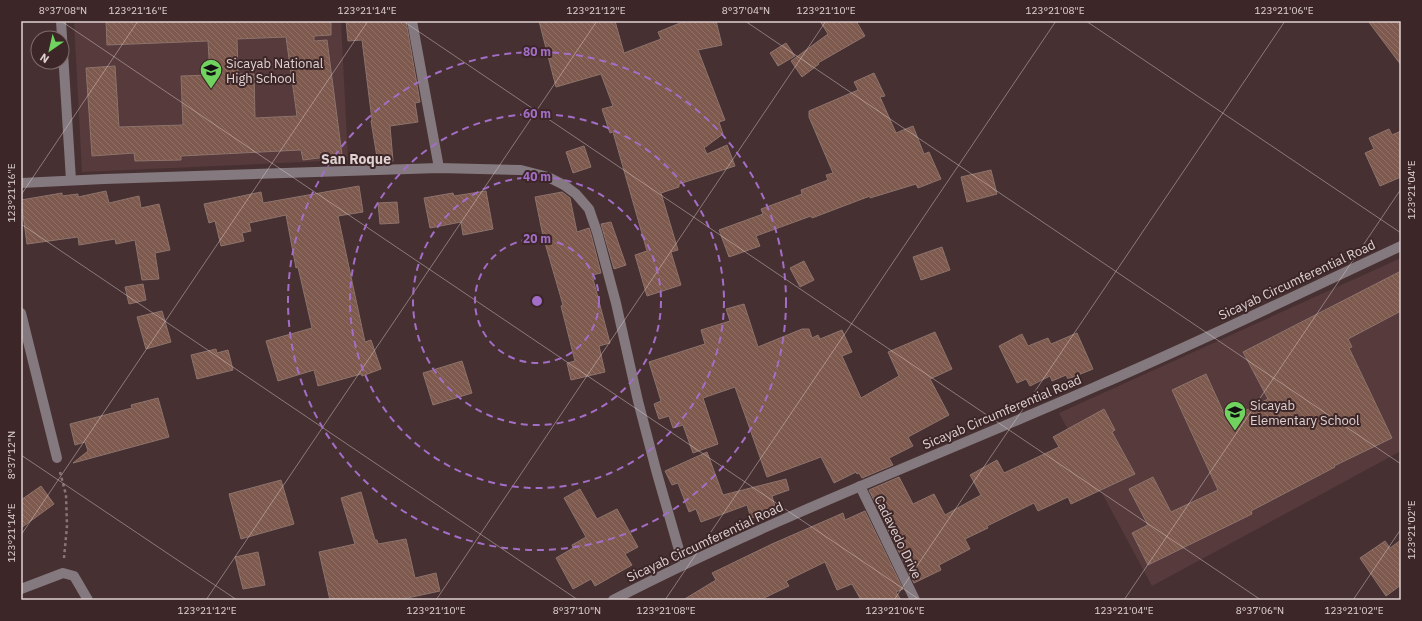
<svg xmlns="http://www.w3.org/2000/svg" width="1422" height="621" font-family="'IBM Plex Sans',sans-serif">
<style>
.built{fill:#573a3c}
.building{fill:url(#building-back-hatch);stroke:#8c736c;fill-rule:evenodd}
.lines{fill:none;stroke-linecap:round;stroke-linejoin:round}
.path{stroke:#887576;stroke-width:2.5;stroke-dasharray:3 3;stroke-linecap:butt}
.minor{stroke:#84797e;stroke-width:10}
.ticks{fill:none;stroke:#e0d2d2;stroke-width:1;stroke-opacity:0.45}
.ring{fill:none;stroke:#a36ec7;stroke-width:2;stroke-dasharray:7 5}
.labels{text-anchor:middle;dominant-baseline:central;stroke-width:4;stroke-linejoin:round;paint-order:stroke}
.poi-label{font-size:13px;fill:#e0d2d2;stroke:#3c2628;text-anchor:start}
.street-label{font-size:13px;fill:#e0d2d2;stroke:#3c2628}
.neighbourhood-label{font-size:14px;font-weight:bold;fill:#e0d2d2;stroke:#3c2628}
.centre{fill:#a36ec7;stroke:#3c2628;stroke-width:2}
.ring-label{font-size:12px;text-anchor:middle;font-weight:bold;fill:#a36ec7;stroke:#3c2628;stroke-width:4;stroke-linejoin:round;paint-order:stroke}
.neatline{fill:none;stroke:#e0d2d2;stroke-width:1.5}
.ticks-label{font-size:10px;text-anchor:middle;fill:#e0d2d2}
</style>
<defs>
<pattern id="building-back-hatch" width="6" height="6" patternUnits="userSpaceOnUse"><rect width="6" height="6" fill="#7e594d"/><path d="M-1 5l2 2M0 0l6 6M5-1l2 2" fill="none" stroke="#907066"/></pattern>
</defs>
<rect width="100%" height="100%" fill="#473032"/>
<!-- built -->
<g class="built">
<path d="M74,21H341L348,160L82,172Z"/>
<path d="M1401,258V451L1152,586L1059,413Z"/>
</g>
<!-- building -->
<g class="building">
<path d="M106,21H331V35L314,36V41L327,40L342,155L303,160L301,150L181,156V160L135,161L134,153L92,156L86,68L115,66L119,127L183,125L181,76L210,75L208,41L107,45ZM286,37L297,116L255,118L254,74H238L237,39Z"/>
<path d="M346,21H406L420,102L415,103L418,122L390,126L393,161L378,163L371,121L372,120L362,40L348,41Z"/>
<path d="M539,21H615L624,53L661,39L658,32L685,21H716L722,45L698,50L725,120L719,122L723,134L704,148L707,154L727,145L735,166L679,184V187L661,193L678,250L671,252L681,285L647,296L635,255L647,251L613,132L610,133L602,109L613,106L601,74L556,87Z"/>
<path d="M820,21H856L865,36L818,63L819,64L802,77L791,61L828,34Z"/>
<path d="M1368,21H1401V65Z"/>
<path d="M786,43L795,56L778,66L770,53Z"/>
<path d="M874,73L885,96L880,97L896,133L913,126L924,154L929,152L941,179L918,188L916,184L870,198V196L812,218L811,216L756,236L760,246L729,257L719,230L763,214L761,209L802,194L801,190L828,180L826,175L833,173L809,117V111L858,90L854,82Z"/>
<path d="M1389,129L1392,135L1401,131V177L1380,186L1365,153L1374,149L1369,138Z"/>
<path d="M584,146L591,167L573,173L566,152Z"/>
<path d="M991,170L997,194L967,202L961,177Z"/>
<path d="M359,186L363,212L338,216L365,342L371,340L381,369L362,376L361,374L318,386L314,370L278,381L266,341L312,328L298,267L296,268L286,215L249,223L251,231L242,233L244,241L221,246L215,221L209,223L204,204L261,192L263,203Z"/>
<path d="M106,191L109,203L139,196L141,208L159,204L170,250L155,253L159,279L142,280L135,240L116,244L115,239L79,245L78,237L27,244L21,200L62,193V196L78,194V197Z"/>
<path d="M486,191L493,229L463,235L461,222L430,228L424,198L453,193L454,196Z"/>
<path d="M562,192L570,198L577,232L589,228L591,234L601,273L592,275L610,343L599,346L605,372L571,380L567,363L575,361L561,306L563,305L543,236L535,197Z"/>
<path d="M397,202L399,223L380,224L378,203Z"/>
<path d="M611,222L626,265L614,269L601,224Z"/>
<path d="M942,247L950,270L921,280L913,257Z"/>
<path d="M804,261L814,280L800,287L790,268Z"/>
<path d="M1401,271V311L1348,339L1352,347L1349,348L1392,438L1334,466L1335,467L1251,511L1252,514L1148,565L1132,533L1148,525L1129,489L1153,477L1171,512L1218,490L1172,390L1206,374L1227,420L1268,399L1243,352Z"/>
<path d="M143,284L146,300L129,304L125,287Z"/>
<path d="M744,304L758,347L802,329H809L812,338L818,335L820,339L842,330L852,352L842,356L861,398L899,376L888,352L935,332L952,369L930,379L949,415L908,437L913,446L889,458L893,465L862,478L859,473L857,474L856,472L834,483L821,457L767,477L735,387L703,398L718,444L693,453L683,425L673,428L669,416L659,419L654,404L661,401L649,362L705,344L701,330L730,321L726,309Z"/>
<path d="M162,311L171,342L146,349L137,317Z"/>
<path d="M1077,333L1093,369L1068,379L1066,375L1052,381L1050,376L1030,386L1026,379L1017,383L999,346L1022,334L1028,346L1048,338L1051,344Z"/>
<path d="M216,349L217,353L228,350L233,370L197,379L191,355Z"/>
<path d="M462,361L472,393L433,405L423,373Z"/>
<path d="M158,398L169,437L73,463L88,451L85,442L75,445L70,424L132,408L131,405Z"/>
<path d="M1104,409L1115,430L1112,432L1135,474L1071,504L1068,497L1038,511L1034,503L987,526L988,528L965,539L970,549L939,565L941,570L914,583L869,490L899,477L913,504L934,494L945,515L981,495L970,475L997,460L1004,473L1059,447L1053,437Z"/>
<path d="M707,452L723,495L786,479L789,490L772,496L776,510L751,518L747,505L701,522L696,509L689,512L678,483L672,485L665,471Z"/>
<path d="M281,480L294,524L241,539L229,494Z"/>
<path d="M41,486L54,504L21,528V500Z"/>
<path d="M580,489L597,519L617,509L638,547L625,554L632,565L595,586L591,579L573,589L556,558L573,548L572,545L586,537L564,498Z"/>
<path d="M361,492L375,540H377L378,544L406,539L415,578L436,573L440,591L398,600H330L319,552L355,544L341,498Z"/>
<path d="M865,511L903,589L896,592L901,600H861L852,584L837,590L825,562L786,581L789,586L760,600H683L716,580L712,573L772,544L843,513L845,520Z"/>
<path d="M1401,540V585L1386,596L1360,558L1385,541L1390,548Z"/>
<path d="M258,552L265,585L243,589L235,557Z"/>
</g>
<g class="lines">
<!-- path -->
<g class="path">
<path d="M60,472L66,495L67,526L64,558"/>
<path d="M1400,600L1401,599"/>
</g>
<!-- minor -->
<g class="minor">
<path d="M61,21L71,180"/>
<path d="M412,21L439,168"/>
<path d="M21,183L104,179L439,168L521,170L548,177L564,185L576,194L589,209L597,232L616,303L638,401L656,470L683,564"/>
<path d="M21,313L57,458"/>
<path d="M860,486L915,600"/>
<path d="M21,589L63,573L74,576L88,600"/>
<path d="M613,600C770,519 935,457 1097,386C1200,342 1300,293 1401,246"/>
</g>
</g>
<!-- ticks -->
<path class="ticks" d="M61,21L920,600M403,21L1261,600M745,21L1401,464M1086,21L1401,233M21,195L138,21M21,224L578,600M21,455L237,600M21,535L368,21M206,600L597,21M436,600L826,21M665,600L1056,21M894,600L1285,21M1124,600L1401,189M1353,600L1401,529"/>
<!-- distance rings -->
<g class="ring">
<circle cx="537" cy="301" r="62"/>
<circle cx="537" cy="301" r="124"/>
<circle cx="537" cy="301" r="187"/>
<circle cx="537" cy="301" r="249"/>
</g>
<!-- icons -->
<defs>
<g id="school-pin" transform="scale(1.15)"><path d="M0 17L-7.5 6A9.5 9.5 0 1 1 7.5 6Z" fill="#70d35f" stroke="#3c2628"/><path d="M0-5L7-2L0 1L-7-2ZM-4 1L0 2.5L4 1V4Q0 6-4 4Z" fill="#111"/></g>
</defs>
<g fill-rule="evenodd">
<use href="#school-pin" x="211" y="70"/>
<use href="#school-pin" x="1235" y="412"/>
</g>
<g class="labels">
<!-- poi labels -->
<g class="poi-label">
<text x="226" y="63">Sicayab National<tspan x="226" dy="15">High School</tspan></text>
<text x="1250" y="405">Sicayab<tspan x="1250" dy="15">Elementary School</tspan></text>
</g>
<!-- street labels -->
<g class="street-label">
<text transform="translate(1297 280) rotate(-25)">Sicayab Circumferential Road</text>
<text transform="translate(1002 412) rotate(-23)">Sicayab Circumferential Road</text>
<text transform="translate(898 537) rotate(64)">Cadavedo Drive</text>
<text transform="translate(705 542) rotate(-25)">Sicayab Circumferential Road</text>
</g>
<!-- neighbourhood labels -->
<g class="neighbourhood-label">
<text x="356" y="159">San Roque</text>
</g>
</g>
<circle cx="537" cy="301" r="6" class="centre"/>
<g class="ring-label">
<text x="537" y="56">80 m</text>
<text x="537" y="118">60 m</text>
<text x="537" y="181">40 m</text>
<text x="537" y="243">20 m</text>
</g>
<!-- border -->
<rect width="1422" height="621" fill="none" stroke="#3c2628" stroke-width="44"/>
<!-- north arrow -->
<g transform="translate(50 50) rotate(214)"><circle r="19" fill="#3c2628" stroke="#7e6b6c"/>
<path d="M0-3L7 15L0 10L-7 15Z" fill="#70d35f"/>
<text y="-6" font-size="11" font-weight="bold" text-anchor="middle" fill="#e0d2d2">N</text>
</g>
<rect x="22" y="22" width="1378" height="577" class="neatline"/>
<g class="ticks-label">
<text x="63" y="14">8°37'08"N</text>
<text x="138" y="14">123°21'16"E</text>
<text x="367" y="14">123°21'14"E</text>
<text x="596" y="14">123°21'12"E</text>
<text x="746" y="14">8°37'04"N</text>
<text x="826" y="14">123°21'10"E</text>
<text x="1055" y="14">123°21'08"E</text>
<text x="1284" y="14">123°21'06"E</text>
<text transform="translate(1411 190) rotate(-90)" y="4">123°21'04"E</text>
<text transform="translate(11 193) rotate(-90)" y="4">123°21'16"E</text>
<text transform="translate(11 455) rotate(-90)" y="4">8°37'12"N</text>
<text transform="translate(1411 530) rotate(-90)" y="4">123°21'02"E</text>
<text transform="translate(11 533) rotate(-90)" y="4">123°21'14"E</text>
<text x="207" y="614">123°21'12"E</text>
<text x="436" y="614">123°21'10"E</text>
<text x="577" y="614">8°37'10"N</text>
<text x="666" y="614">123°21'08"E</text>
<text x="895" y="614">123°21'06"E</text>
<text x="1124" y="614">123°21'04"E</text>
<text x="1260" y="614">8°37'06"N</text>
<text x="1354" y="614">123°21'02"E</text>
</g>
</svg>
